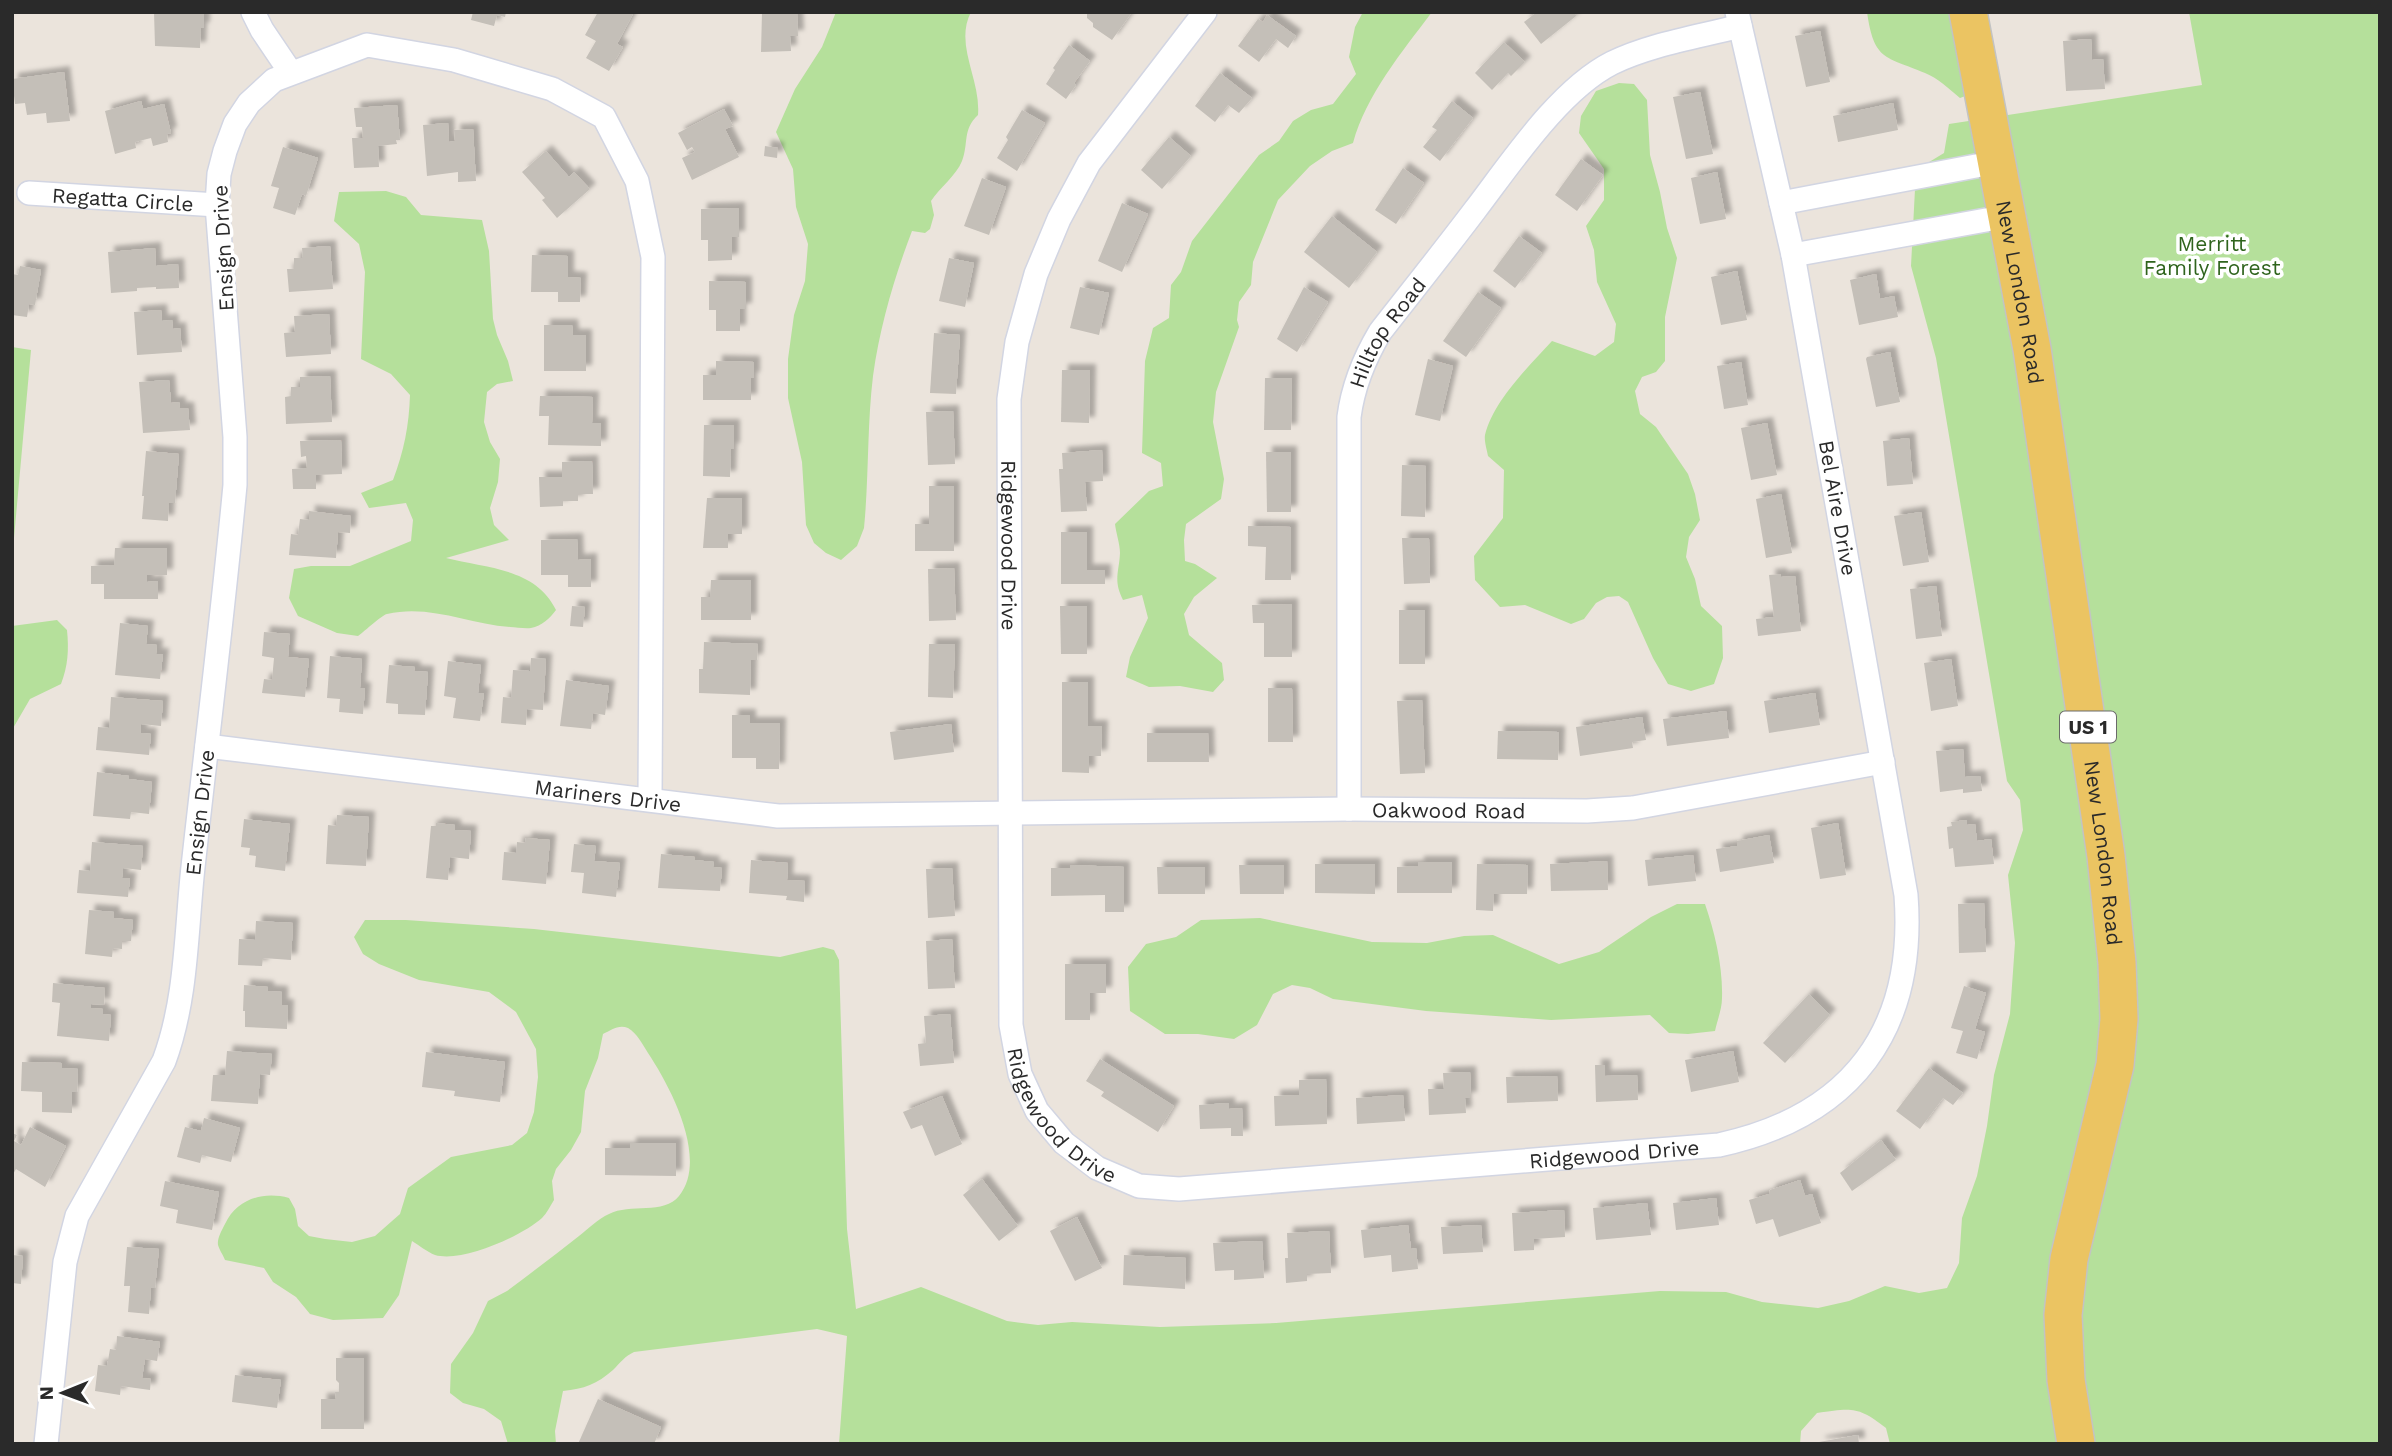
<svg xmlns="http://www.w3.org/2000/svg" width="2392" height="1456" font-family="'Work Sans',sans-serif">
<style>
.green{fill:#b5e09b}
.building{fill:#c4bfb8;filter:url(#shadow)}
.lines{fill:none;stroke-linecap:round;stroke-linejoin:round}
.minor-casing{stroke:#d2d5e2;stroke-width:26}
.primary-casing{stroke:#c3c3c3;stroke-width:40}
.minor{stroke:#fff;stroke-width:23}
.primary{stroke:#ebc462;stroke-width:37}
.labels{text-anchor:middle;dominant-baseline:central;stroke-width:7;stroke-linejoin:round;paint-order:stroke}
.shield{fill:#fff;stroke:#6a6a6a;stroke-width:2}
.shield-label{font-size:19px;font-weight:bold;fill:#2a2a2a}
.street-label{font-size:21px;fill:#2a2a2a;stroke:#fff}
.park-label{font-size:21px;fill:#2f641d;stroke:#fff}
</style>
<defs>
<filter id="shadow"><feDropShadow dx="6" dy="-6" stdDeviation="2" flood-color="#0004"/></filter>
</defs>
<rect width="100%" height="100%" fill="#ebe4dc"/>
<!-- green -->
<g class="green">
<path d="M836,12H971C954,45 981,79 978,115C962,130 969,143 962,161C956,176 940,187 931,201L934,215L930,229L925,233L912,231C894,278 880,326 873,376C867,426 869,477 864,528L857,546L841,560L826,553L814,543L806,525L802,462L788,398V359L794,315L805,281L808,244L796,207L793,169L776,132L795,89L822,47Z"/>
<path d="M1363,12H1432C1402,52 1366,95 1353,143L1332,151L1310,166L1278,200L1253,262L1251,285L1239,302L1237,320L1239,327L1216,392L1213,422L1224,479L1221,499L1186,524L1184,540L1185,561L1195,564L1217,578L1194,597L1184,614L1189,635L1222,663L1224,680L1213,692L1180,686L1149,687L1126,677L1130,657L1148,618L1142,595L1123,600C1113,580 1119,573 1120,553C1120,544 1116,533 1115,524L1149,491L1163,486L1161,463L1142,453L1145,361L1153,328L1169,318L1171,285L1181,272L1192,241L1259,155L1279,141L1293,121L1311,110L1333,104L1356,74L1349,57L1355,27Z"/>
<path d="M1867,12H1951L1968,95L1960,98C1949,89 1938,78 1925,73C1885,56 1874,61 1867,12Z"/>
<path d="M2189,12H2380V1444H1890L1886,1428C1858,1406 1852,1408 1817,1413L1801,1431L1800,1444H839L847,1336L817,1329L634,1352C625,1356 620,1363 613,1370C597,1384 584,1389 563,1391L555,1431L556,1444H508L501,1421L484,1409L463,1403L450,1393L451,1364L473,1333L488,1301L507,1291C531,1273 555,1255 579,1236C588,1229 598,1219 609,1214C630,1203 664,1215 679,1196C709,1159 670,1086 648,1053C643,1045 637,1033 628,1028C619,1024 611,1030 603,1034L598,1058L585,1091L581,1132L571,1150L556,1169L552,1181L554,1200C550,1206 547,1213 542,1218C522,1236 462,1263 435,1255C427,1252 419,1245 412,1241L399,1295L383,1318L333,1320L310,1314L296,1297L273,1282L264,1268L225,1260C223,1255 219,1249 218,1245C217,1238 222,1230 225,1224C237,1199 263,1191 289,1198L295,1209L298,1226L309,1236L325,1239L352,1242L375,1236L400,1214L408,1188L451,1157L512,1145L527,1133L534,1112L538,1077L536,1049L516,1012L489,992L419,980L379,964L363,954L354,937L365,920H406L534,929L780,957L823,947L834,950L839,960L847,1229L856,1309L921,1287L1007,1321L1038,1325L1072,1322L1160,1327L1276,1323L1660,1291L1726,1292L1762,1302L1818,1308L1849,1301L1885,1286L1919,1293L1947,1288L1959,1263L1962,1218L1977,1176L1987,1126L1994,1075L2010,1014L2015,943L2008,875L2023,830L2020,800L2007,781L1936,358L1911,266L1916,170L1944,153L1949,124L2202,85Z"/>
<path d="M1619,83L1634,84L1647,100L1650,155L1660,192L1667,228L1677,258L1665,317V361L1656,372L1642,377L1635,391L1640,414L1656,427L1688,474L1695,494L1700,520L1689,537L1686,557L1695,579L1701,606L1722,626L1723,658L1714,684L1691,691L1668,684L1653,658L1628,602L1619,596L1607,597L1596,603L1584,619L1571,624L1525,605L1500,607L1475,580L1474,556L1503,518L1504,470L1488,456C1487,450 1484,441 1485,435C1493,401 1529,366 1552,341L1595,356L1614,342L1616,324L1597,282L1594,250L1586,226L1604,200V169L1579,133L1581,116L1596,91Z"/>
<path d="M386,191L406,197L421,215L482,220L489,251L493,319L497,335L508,361L513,381L497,384L487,392L484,422L490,442L500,459L498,482L490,508L494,525L509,540L446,558C485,568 536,568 556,610C550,618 542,626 531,628C525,629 516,627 510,627C468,624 430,604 387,614C382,615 365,631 358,636L337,633L298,616L289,598L294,569L311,566H350L411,541L413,520L406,503L369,508L361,493L393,480C404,451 409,426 410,395L391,374L361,359L365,272L359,244L334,221L339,192Z"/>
<path d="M12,347L31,350L12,560Z"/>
<path d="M57,620L67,630C69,650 68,666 61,684L30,699L12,730V626Z"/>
<path d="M1677,904H1705C1715,933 1723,967 1722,998C1722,1009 1717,1021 1715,1031L1688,1034L1669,1033L1650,1015L1551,1020L1426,1011L1333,999L1310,988L1292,985L1273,994L1257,1025L1234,1039L1198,1034H1165L1130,1011L1128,967L1146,944L1176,937L1201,920L1260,918L1372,942L1427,943L1464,936L1493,935L1559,964L1599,952L1651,917Z"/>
</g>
<!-- building -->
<g class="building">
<path d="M154,12L204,14V28H201L200,48L155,46Z"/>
<path d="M473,12H506L505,17L497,15L494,26L471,20Z"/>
<path d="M598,12H634L617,44L623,47L609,71L586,58L596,41L585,35Z"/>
<path d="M762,12H797L798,36H790L791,51L761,52Z"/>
<path d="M1087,12H1132L1112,40L1093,27V23L1087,18Z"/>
<path d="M1537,12H1575L1576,16L1541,44L1524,22Z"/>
<path d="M1267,15L1296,36L1288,48L1276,39L1259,62L1238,46L1258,19L1263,22Z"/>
<path d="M1820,31L1830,82L1806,87L1795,36Z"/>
<path d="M2091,39L2092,60L2103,59L2105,89L2066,91L2063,41Z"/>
<path d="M1504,42L1525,62L1511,76L1508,73L1492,90L1475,73Z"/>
<path d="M1069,45L1090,61L1074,83L1076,85L1066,99L1046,84L1055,70L1053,68Z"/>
<path d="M64,72L70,121L47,123L46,113L27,115L25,103L15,104L12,79Z"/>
<path d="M1220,73L1252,98L1239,113L1228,105L1215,122L1195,106Z"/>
<path d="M1700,92L1713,154L1686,159L1673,97Z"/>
<path d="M141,101L143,109L164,104L171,133L167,134L168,142L153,146L151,138L135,142L136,148L115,154L105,111Z"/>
<path d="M1452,101L1473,118L1440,161L1423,147L1437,130L1432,127Z"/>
<path d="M1893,103L1898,130L1838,142L1833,116Z"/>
<path d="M397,105L400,140H396L397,144L378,146L379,167L354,168L352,138H363L362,127H356L354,108Z"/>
<path d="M724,109L733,126L725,129L739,157L692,180L682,158L695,152L692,147L687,150L678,133Z"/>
<path d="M1022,110L1045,123L1017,171L997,158L1008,140L1006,137Z"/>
<path d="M448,123L449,142L455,141L454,130L473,129L476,181L458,182V172L427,176L423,125Z"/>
<path d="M1169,137L1191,156L1162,189L1141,170Z"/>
<path d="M765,146L778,148L777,158L764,156Z"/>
<path d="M283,147L318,158L306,196L302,194L295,215L273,208L279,188L271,186Z"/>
<path d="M546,151L569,177L574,172L590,189L557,218L542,200L545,198L522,172Z"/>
<path d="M1581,159L1603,175L1577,211L1555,195Z"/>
<path d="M1403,168L1424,183L1396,224L1375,210Z"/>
<path d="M1717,172L1726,219L1700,224L1691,178Z"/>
<path d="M982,178L1006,187L989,235L964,226Z"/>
<path d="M1122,203L1148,214L1122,272L1098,261Z"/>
<path d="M739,208V237H732V260L708,261V240H701V209Z"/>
<path d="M1332,216L1377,252L1349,288L1304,252Z"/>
<path d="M1519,236L1542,253L1515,288L1493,271Z"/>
<path d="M330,246L333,289L289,292L287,269H294V258H303L302,248Z"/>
<path d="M155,248L156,266L178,264L179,288L156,289V287L137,288V291L111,293L108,252Z"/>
<path d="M532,255L568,256V277L581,278L580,302H558V292H531Z"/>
<path d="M949,258L974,263L965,307L939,301Z"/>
<path d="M20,266L41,270L35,305L29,304L27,317L12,315V274L18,275Z"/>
<path d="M1737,271L1747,320L1721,325L1711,277Z"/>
<path d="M1876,274L1880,299L1894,296L1898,317L1859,325L1850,280Z"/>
<path d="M709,281L746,282V309H740V331H716V310H709Z"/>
<path d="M1080,287L1109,293L1099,335L1070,328Z"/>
<path d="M1304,287L1328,302L1297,352L1277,339Z"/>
<path d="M1478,292L1501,308L1466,357L1443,341Z"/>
<path d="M161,310L162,321L172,320L173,329L180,328L182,352L137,355L134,312Z"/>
<path d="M329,314L331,354L286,357L284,333L295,332L294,316Z"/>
<path d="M544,325H572L573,335H586V371H544Z"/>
<path d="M934,333L960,335L956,394L930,393Z"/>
<path d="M1890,352L1900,402L1876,407L1866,359L1867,357Z"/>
<path d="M1428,359L1453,366L1440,421L1415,415Z"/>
<path d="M716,361L754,362V378H751V400H703V375H716Z"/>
<path d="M1741,362L1748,405L1724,409L1717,366Z"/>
<path d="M1062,370H1090L1089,423L1061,422Z"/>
<path d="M330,376L332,422L286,424L285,397L291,396V387H300V377Z"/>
<path d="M1265,378H1292L1291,430H1264Z"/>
<path d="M169,380L171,403L179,402L180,408H188L190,430L143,433L139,382Z"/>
<path d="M540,396L593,397L592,423H601V446L548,445L549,416H539Z"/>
<path d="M953,411L955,464L928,465L926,412Z"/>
<path d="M1767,423L1777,475L1751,480L1741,428Z"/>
<path d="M704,425H734V449H731L730,477L703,476Z"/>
<path d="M1909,438L1913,484L1887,486L1883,441Z"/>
<path d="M341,440L342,474L316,475V489H293L292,469L307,468L306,456L301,457L300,441Z"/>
<path d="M1102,450L1103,481L1085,482L1087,511L1061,512L1059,469H1063L1062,453Z"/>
<path d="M146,451L179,454L175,503H169L168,521L142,519L144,496H142Z"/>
<path d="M1266,452H1291V512H1267Z"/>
<path d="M592,461L593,494H578V501H563V506L540,507L539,477H562V462Z"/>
<path d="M1402,465L1426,466L1425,517L1401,516Z"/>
<path d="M929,486H954V551H915V524H929Z"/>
<path d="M1781,494L1792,553L1766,558L1756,499Z"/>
<path d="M707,498H742V534H728V548H703Z"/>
<path d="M309,511L351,516L350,533L338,532L336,558L289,555L291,534L298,535L300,519L309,520Z"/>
<path d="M1921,512L1929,562L1903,566L1894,516Z"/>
<path d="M1248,526L1291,527V580H1265L1266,547L1248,546Z"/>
<path d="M1061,532H1087V570H1105V584H1061Z"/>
<path d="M1402,538H1429L1430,583L1404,584Z"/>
<path d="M577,539L578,560L591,559V587H568V575H541V540Z"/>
<path d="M115,548H167V575H147V582L158,581V599H104V584H91V566L114,565Z"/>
<path d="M954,568L956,620L929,621L928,569Z"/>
<path d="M1781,574V577L1795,576L1801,631L1758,636L1756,619L1774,617L1769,575Z"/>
<path d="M711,580H751V620H701V597H710Z"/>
<path d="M1936,586L1942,636L1916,639L1910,589Z"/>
<path d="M1292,604V657H1264V623H1253L1252,605Z"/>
<path d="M572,606L585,607L583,627L570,626Z"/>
<path d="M1060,606H1087V654H1061Z"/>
<rect x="1399" y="610" width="26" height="54"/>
<path d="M120,623L148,626L146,644L157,645L156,654H163L160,679L115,675Z"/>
<path d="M264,632L290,634L288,657L309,659L305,697L262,693L264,679L272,680L274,658L262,656Z"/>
<path d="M704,642L758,644L757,660H751L750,695L699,693V669H703Z"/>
<path d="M929,644H955L953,698L928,697Z"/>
<path d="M330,656L362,659L360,688H365L363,714L339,712L340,699L327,698Z"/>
<path d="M531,658L546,659L543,710L527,709L526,725L501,723L503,697L511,698L513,670L530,671Z"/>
<path d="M1951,659L1958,706L1931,711L1924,663Z"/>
<path d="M448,661L481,665L478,693H484L480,721L453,718L456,698L444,696Z"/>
<path d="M389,665L415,667L414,671L428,672L425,715L398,714V704L386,703Z"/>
<path d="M566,680L609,686L605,715L593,713L591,729L560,726Z"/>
<path d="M1062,682H1088V726H1102L1101,756H1089V773L1062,772Z"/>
<path d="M1268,688H1292L1293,742H1268Z"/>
<path d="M1815,693L1820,725L1769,733L1764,701Z"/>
<path d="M111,697L163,701L161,726L141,724V733L151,734L149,755L96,750L98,727L109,728Z"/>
<path d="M1422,700L1425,773L1400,774L1397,701Z"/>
<path d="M1726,711L1729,738L1667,746L1663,719Z"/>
<path d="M732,715H750V723H780L779,769H756V758H732Z"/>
<path d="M1642,717L1646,740L1632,742L1633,748L1580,756L1576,727Z"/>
<path d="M951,724L954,752L894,760L890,732Z"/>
<path d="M1498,731L1559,732L1558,760L1497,759Z"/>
<path d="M1147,733H1208L1209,762H1147Z"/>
<path d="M1963,749L1965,777L1980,776L1982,791L1963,793V789L1940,792L1936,751Z"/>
<path d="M97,772L129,776V779L152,782L149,814L131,812L130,819L93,816Z"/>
<path d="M337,815L369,817L366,866L326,864L328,825L336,826Z"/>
<path d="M244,819L290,824L285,871L255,867L256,856L249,855L250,848L241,847Z"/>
<path d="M1967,820V825L1975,824L1977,841L1991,839L1994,864L1955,867L1953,848L1949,849L1947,827L1952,826L1951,822Z"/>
<path d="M436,823L455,825V830L471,831L469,859L450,857L448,880L426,878L431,826H436Z"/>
<path d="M1838,823L1846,875L1820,879L1811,828Z"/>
<path d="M1769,835L1774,863L1720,872L1716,849L1737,846V841Z"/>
<path d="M526,838L550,840L546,884L502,880L504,852L516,853L517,842L525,843Z"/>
<path d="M92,842L143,846L141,870L123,868L122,878H130L128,897L77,893L79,870L90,871Z"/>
<path d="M574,844L596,846L594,861L620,863L616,897L582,893L584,873L571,872Z"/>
<path d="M661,854L695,857L694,860L714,862L713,867L722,868L720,891L658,888Z"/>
<path d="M1693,855L1696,881L1648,886L1645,860Z"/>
<path d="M751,860L788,863L787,880L805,881L804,902L786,900L787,896L749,893Z"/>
<path d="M1607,861L1608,890L1551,891L1550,864Z"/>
<path d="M1418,862H1452V893H1397V867L1418,866Z"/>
<path d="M1315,864H1375V894L1315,893Z"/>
<path d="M1477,864L1528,865L1527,894H1494L1493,911L1476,910Z"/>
<path d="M1070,865L1124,867V912H1105V895L1051,896V868H1070Z"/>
<path d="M1239,865H1284V894H1240Z"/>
<path d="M1157,867H1205V894H1158Z"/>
<path d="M952,868L955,916L928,918L926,869Z"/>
<path d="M1984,903L1986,952L1959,953L1958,904Z"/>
<path d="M89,910L114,912V918L133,920L131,941H122V949L113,948L112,957L85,954Z"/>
<path d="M256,921L293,923L291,960L263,958L262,966L238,965L239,939L255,940Z"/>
<path d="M952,939L955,988L928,989L926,941Z"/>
<path d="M1065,964H1106V993H1090V1020H1065Z"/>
<path d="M53,983L105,988L104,1005L91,1004V1008L103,1009V1014L111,1015L109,1041L57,1036L60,1003L52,1002Z"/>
<path d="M244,985L268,987V991L282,992V1005H288L287,1029L245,1027V1011H243Z"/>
<path d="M1964,986L1986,993L1975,1029L1985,1032L1977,1059L1956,1053L1963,1031L1951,1028Z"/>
<path d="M1809,994L1830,1015L1785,1063L1763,1043Z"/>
<path d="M950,1014L954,1063L920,1066L918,1044L926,1043L924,1016Z"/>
<path d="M227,1051L272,1054L270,1075L260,1074L258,1104L211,1101L213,1075H225Z"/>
<path d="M1733,1051L1739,1082L1691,1092L1685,1060Z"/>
<path d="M426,1052L505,1062L500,1102L454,1096L455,1091L422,1087Z"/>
<path d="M1100,1059L1174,1106L1158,1132L1101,1096L1104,1092L1086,1081Z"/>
<path d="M22,1062L62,1063V1068L78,1069L77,1092H72V1113L42,1112V1092L21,1091Z"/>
<path d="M1595,1065H1605V1076L1637,1075L1638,1100L1596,1102Z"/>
<path d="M1929,1068L1963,1093L1953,1105L1943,1098L1920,1129L1896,1111Z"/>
<path d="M1470,1072L1471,1098H1465L1466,1113L1429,1115L1428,1089H1444L1443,1073Z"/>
<path d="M1557,1076L1558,1101L1507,1103L1506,1077Z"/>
<path d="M1326,1079L1327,1124L1275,1126L1274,1096L1299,1095V1080Z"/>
<path d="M1403,1095L1405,1121L1357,1124L1356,1098Z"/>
<path d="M942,1096L962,1144L935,1156L922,1125L911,1129L903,1112Z"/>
<path d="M1229,1103V1109L1242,1108L1243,1136H1231V1128L1200,1129L1199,1105Z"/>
<path d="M204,1118L240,1128L231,1162L202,1155L200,1163L177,1157L185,1127L201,1131Z"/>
<path d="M30,1127L66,1146L45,1187L16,1169L12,1176V1133L17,1135L14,1141L21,1145Z"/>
<path d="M1881,1140L1896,1160L1852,1191L1840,1173Z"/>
<path d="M630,1143H676V1176L605,1175V1148H630Z"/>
<path d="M982,1179L1018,1226L999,1241L963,1195Z"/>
<path d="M1800,1180L1805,1196L1812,1194L1821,1223L1779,1237L1773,1219L1756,1224L1749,1200L1769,1194L1770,1190Z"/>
<path d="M165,1181L219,1192L212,1230L176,1223L178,1210L160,1206Z"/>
<path d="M1716,1198L1719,1225L1676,1230L1673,1203Z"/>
<path d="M1647,1203L1651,1235L1596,1240L1593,1208Z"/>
<path d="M1564,1210L1565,1237L1534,1239V1250L1514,1251L1512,1213Z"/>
<path d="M1077,1217L1102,1268L1075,1281L1050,1231Z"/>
<path d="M1408,1225L1411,1249L1416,1248L1418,1269L1392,1272L1391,1255L1364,1258L1361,1230Z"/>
<path d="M1481,1225L1483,1252L1443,1254L1441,1227Z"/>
<path d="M1329,1231L1331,1273L1307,1274V1281L1286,1283L1285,1258H1288L1287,1233Z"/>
<path d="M1262,1241L1264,1278L1234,1280V1270L1215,1271L1213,1243Z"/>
<path d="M127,1247L159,1249L155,1288H151L149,1314L128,1312L130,1286H124Z"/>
<path d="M12,1255L23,1256L21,1284L12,1283Z"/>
<path d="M1124,1255L1186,1258L1185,1289L1123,1285Z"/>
<path d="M117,1336L160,1342L157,1361L145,1359L142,1378L151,1379L150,1390L121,1386L120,1395L95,1391L98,1365L107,1366L110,1349L116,1350Z"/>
<path d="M336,1358H364V1429H321V1399H336L335,1392H339V1383L336,1380Z"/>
<path d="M235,1375L281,1380L277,1408L232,1402Z"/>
<path d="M598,1399L661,1427L654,1444H578Z"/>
<path d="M1858,1435L1859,1444H1820L1819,1442Z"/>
</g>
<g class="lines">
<!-- minor casing -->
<g class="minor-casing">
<g id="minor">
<path d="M253,12L262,30L291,73"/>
<path id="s1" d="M1205,12L1089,163L1059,219L1036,274L1017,342L1009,399L1011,1025L1020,1074L1037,1111L1064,1143L1097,1168L1139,1186L1179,1189L1719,1145C1852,1116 1916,1030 1906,895L1793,255L1737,12"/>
<path id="s2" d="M29,193L217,205"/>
<path d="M1781,203L1997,162"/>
<path d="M1793,255L2008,216"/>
<path id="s3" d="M207,746L778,816L1349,809L1587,811L1633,808L1883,762"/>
<path id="s4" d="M1349,809V417C1353,386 1364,359 1380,332C1412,291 1444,251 1475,210C1511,163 1559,90 1612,63C1651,44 1698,37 1740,26"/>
<path id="s5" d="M46,1444L65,1262L77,1216L164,1061C187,999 186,932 193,867C207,740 223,613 235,485V437L217,205L219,174L225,151L235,124L249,103L274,80L367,45L454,60L552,89L604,117L637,181L653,257L650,799"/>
</g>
</g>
<!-- primary casing -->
<g class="primary-casing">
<g id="primary">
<path id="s6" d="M1968,12L2032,349L2106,856L2117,963L2119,1019L2115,1065L2069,1259L2063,1315L2066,1380L2076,1444"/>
</g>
</g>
<!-- minor -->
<use href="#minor" class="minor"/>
<!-- primary -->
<use href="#primary" class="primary"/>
</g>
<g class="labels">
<!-- shield labels -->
<rect class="shield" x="2060" y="711.5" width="56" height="31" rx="5"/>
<g class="shield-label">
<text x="2088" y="727">US 1</text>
</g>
<!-- street labels -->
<g class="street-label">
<text stroke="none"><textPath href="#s2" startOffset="94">Regatta Circle</textPath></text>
<text transform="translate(223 248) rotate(-93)">Ensign Drive</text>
<text stroke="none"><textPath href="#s6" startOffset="285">New London Road</textPath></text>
<text stroke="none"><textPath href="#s4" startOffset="486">Hilltop Road</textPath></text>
<text transform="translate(1838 508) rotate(80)">Bel Aire Drive</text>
<text stroke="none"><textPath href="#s1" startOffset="588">Ridgewood Drive</textPath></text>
<text stroke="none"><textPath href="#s3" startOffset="404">Mariners Drive</textPath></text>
<text stroke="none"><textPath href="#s3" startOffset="1246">Oakwood Road</textPath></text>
<text stroke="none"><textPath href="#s5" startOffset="660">Ensign Drive</textPath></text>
<text stroke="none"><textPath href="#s6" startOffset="852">New London Road</textPath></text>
<text stroke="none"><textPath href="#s1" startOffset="1176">Ridgewood Drive</textPath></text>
<text stroke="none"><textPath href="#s1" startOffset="1764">Ridgewood Drive</textPath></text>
</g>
<!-- park labels -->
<g class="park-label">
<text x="2212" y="243">Merritt<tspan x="2212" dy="24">Family Forest</tspan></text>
</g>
</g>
<!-- border -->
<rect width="2392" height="1456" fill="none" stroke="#2a2a2a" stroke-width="28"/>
<!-- north arrow -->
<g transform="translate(63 1393) rotate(269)" stroke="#ffffff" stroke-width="5" paint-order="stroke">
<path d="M0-5L12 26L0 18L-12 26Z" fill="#2a2a2a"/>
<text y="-10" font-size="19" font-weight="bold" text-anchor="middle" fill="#2a2a2a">N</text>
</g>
</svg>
